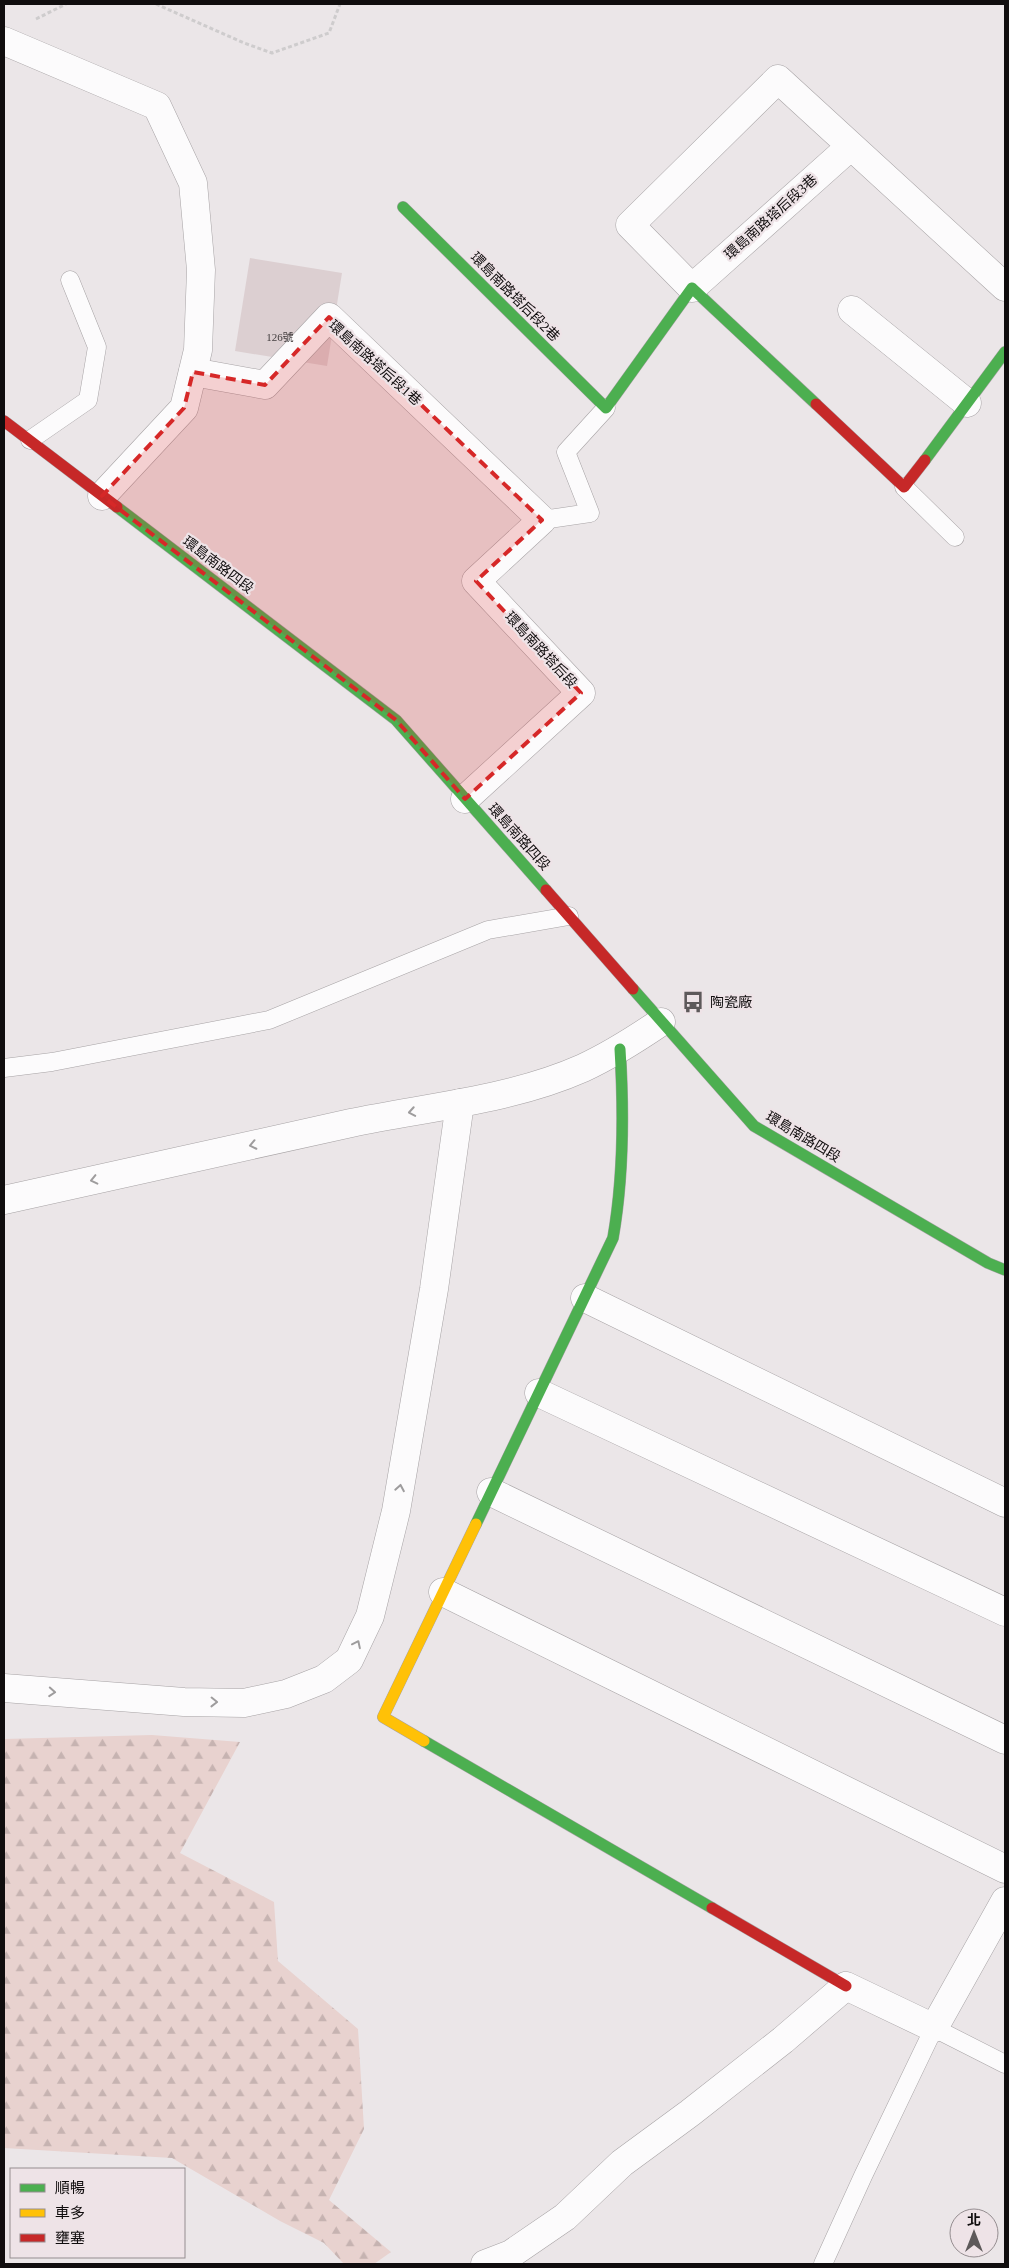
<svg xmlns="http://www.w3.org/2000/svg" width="1009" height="2268" font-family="'Times New Roman','Noto Sans TC',serif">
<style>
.forest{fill:url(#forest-firs)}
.building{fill:#dccfd1}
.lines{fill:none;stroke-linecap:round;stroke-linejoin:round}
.lane-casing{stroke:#a7a3a5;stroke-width:19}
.street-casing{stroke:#a7a3a5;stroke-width:29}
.fast-casing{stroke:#a7a3a5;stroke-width:12}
.slow-casing{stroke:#a7a3a5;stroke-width:12}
.jam-casing{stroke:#a7a3a5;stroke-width:12}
.path{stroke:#cecccd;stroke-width:3;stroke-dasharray:4 2.5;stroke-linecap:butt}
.lane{stroke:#fcfbfc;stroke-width:18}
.street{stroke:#fcfbfc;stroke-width:28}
.fast{stroke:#4caf50;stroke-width:11}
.slow{stroke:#ffc107;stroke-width:11}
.jam{stroke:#c62828;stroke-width:11}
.oneway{stroke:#9e9c9d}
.marked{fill:#d62828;fill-opacity:0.2;stroke:#d62828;stroke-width:4;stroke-dasharray:10 6;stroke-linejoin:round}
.labels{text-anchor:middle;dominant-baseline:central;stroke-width:4.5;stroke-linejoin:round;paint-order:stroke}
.number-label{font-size:11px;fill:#433e3f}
.street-label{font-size:14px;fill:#100d0e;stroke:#eee3e7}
.poi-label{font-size:14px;fill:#100d0e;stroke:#eee3e7;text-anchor:start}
</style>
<defs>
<pattern id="forest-firs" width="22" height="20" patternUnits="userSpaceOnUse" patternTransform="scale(1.25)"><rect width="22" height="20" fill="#e8d2cf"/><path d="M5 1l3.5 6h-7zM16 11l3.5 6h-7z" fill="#c6b3b1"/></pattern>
</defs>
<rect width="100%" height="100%" fill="#ebe6e8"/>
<!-- forest -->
<path class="forest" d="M152,1735L240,1742L180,1853L274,1902L278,1961L358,2029L364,2129L329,2200L391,2252L374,2264H344L324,2243L280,2221L172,2158L4,2148V1739Z"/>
<!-- building -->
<path class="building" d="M250,258L342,273L327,366L235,351Z"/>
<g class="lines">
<!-- lane casing -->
<g class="lane-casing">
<g id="lane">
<path d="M30,440L88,400L97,347L70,280"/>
<path d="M904,487L955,537"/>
<path d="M542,520L590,513L566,452L606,408"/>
<path d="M4,1068L52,1062L269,1020L488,930L569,916"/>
<path d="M823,2264L863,2176L934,2028L1005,2064"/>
</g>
</g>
<!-- street casing -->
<g class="street-casing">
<g id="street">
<path d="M4,41L157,106L193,183L201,270L198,350L184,408L102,496"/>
<path d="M851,146L692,288L630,225L778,79L1005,287"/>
<path d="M852,310L967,403"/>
<path d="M193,372L265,385L329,317L542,520L476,581L581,693L465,799"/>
<path d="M4,1200C120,1174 235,1149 351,1123C428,1107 511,1100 583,1068C611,1055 636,1039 661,1022"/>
<path d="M585,1298L1005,1503"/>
<path d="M539,1393L1005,1612"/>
<path d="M491,1492L1005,1740"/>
<path d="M443,1592L1005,1869"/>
<path d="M4,1688L184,1702L244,1703L286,1694L324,1679L349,1660L370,1616L396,1511L434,1289L460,1103"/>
<path d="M485,2264L511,2254L565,2217L622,2163L690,2113L783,2040L846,1986L934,2028L1005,1901"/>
</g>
</g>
<!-- fast casing -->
<g class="fast-casing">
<g id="fast">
<path d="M403,207L606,408L692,288L816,404"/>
<path d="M925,460L1005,352"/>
<path d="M117,507L396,720L546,890"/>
<path d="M633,989L754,1126L988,1263L1005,1270"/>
<path d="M476,1524L613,1238C624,1175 624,1113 620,1049"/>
<path d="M424,1741L712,1908"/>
</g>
</g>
<!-- slow casing -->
<g class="slow-casing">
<path id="slow" d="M424,1741L383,1717L476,1524"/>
</g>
<!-- jam casing -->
<g class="jam-casing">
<g id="jam">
<path d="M816,404L904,487L925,460"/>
<path d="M4,421L117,507"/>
<path d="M546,890L633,989"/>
<path d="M712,1908L846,1986"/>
</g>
</g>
<!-- path -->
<g class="path">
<path d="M156,4L244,43L272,53L329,33L340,4"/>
<path d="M36,19L66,4"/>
</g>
<!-- lane -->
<use href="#lane" class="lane"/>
<!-- street -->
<use href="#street" class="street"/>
<!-- fast -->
<use href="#fast" class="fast"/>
<!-- slow -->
<use href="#slow" class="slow"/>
<!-- jam -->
<use href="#jam" class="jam"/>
</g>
<!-- one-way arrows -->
<defs><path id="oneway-chevron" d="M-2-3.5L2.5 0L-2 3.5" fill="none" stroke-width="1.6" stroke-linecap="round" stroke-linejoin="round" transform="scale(1.25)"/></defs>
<g class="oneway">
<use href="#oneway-chevron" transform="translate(412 1112) rotate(170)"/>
<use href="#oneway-chevron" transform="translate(253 1145) rotate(168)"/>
<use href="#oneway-chevron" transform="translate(94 1180) rotate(167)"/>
<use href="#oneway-chevron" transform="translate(400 1488) rotate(-80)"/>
<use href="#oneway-chevron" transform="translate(357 1644) rotate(-64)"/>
<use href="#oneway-chevron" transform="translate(52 1692) rotate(4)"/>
<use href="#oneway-chevron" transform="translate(214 1702) rotate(1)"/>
</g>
<!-- marked area -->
<path class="marked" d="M329,317L542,520L476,581L581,693L465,799L396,720L102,496L184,408L193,372L265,385Z"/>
<!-- icons -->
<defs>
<g id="bus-bare" transform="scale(1.725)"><path d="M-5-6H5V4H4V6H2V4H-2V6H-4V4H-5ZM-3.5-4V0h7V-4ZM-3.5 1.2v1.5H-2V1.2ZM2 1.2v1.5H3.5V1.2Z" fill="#5d595a" stroke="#eee3e7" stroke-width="2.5" paint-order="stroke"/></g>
</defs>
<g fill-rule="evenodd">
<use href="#bus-bare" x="693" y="1002"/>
</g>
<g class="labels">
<!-- number labels -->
<g class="number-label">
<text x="280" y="337">126號</text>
</g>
<!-- street labels -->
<g class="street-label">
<text transform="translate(771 217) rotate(-42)">環島南路塔后段3巷</text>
<text transform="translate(515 297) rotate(45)">環島南路塔后段2巷</text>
<text transform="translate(375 363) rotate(42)">環島南路塔后段1巷</text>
<text transform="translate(218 565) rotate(37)">環島南路四段</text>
<text transform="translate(541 650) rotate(47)">環島南路塔后段</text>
<text transform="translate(519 837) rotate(48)">環島南路四段</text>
<text transform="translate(803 1137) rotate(31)">環島南路四段</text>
</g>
<!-- poi labels -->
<g class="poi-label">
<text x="710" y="1002">陶瓷廠</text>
</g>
</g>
<!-- border -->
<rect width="1009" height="2268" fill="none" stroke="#100d0e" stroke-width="10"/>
<!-- legend -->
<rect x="10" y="2168" width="175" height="90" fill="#eee3e7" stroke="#958d90"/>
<rect x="20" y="2184" width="25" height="8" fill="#4caf50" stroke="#958d90"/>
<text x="55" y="2193" font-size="15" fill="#100d0e">順暢</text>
<rect x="20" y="2209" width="25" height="8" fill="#ffc107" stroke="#958d90"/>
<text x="55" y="2218" font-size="15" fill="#100d0e">車多</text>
<rect x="20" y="2234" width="25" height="8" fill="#c62828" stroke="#958d90"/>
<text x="55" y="2243" font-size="15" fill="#100d0e">壅塞</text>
<!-- north arrow -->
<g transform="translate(974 2233)"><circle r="24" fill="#eee3e7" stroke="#958d90"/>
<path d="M0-4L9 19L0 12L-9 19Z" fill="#5d595a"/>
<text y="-8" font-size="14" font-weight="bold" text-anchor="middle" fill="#100d0e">北</text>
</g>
</svg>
